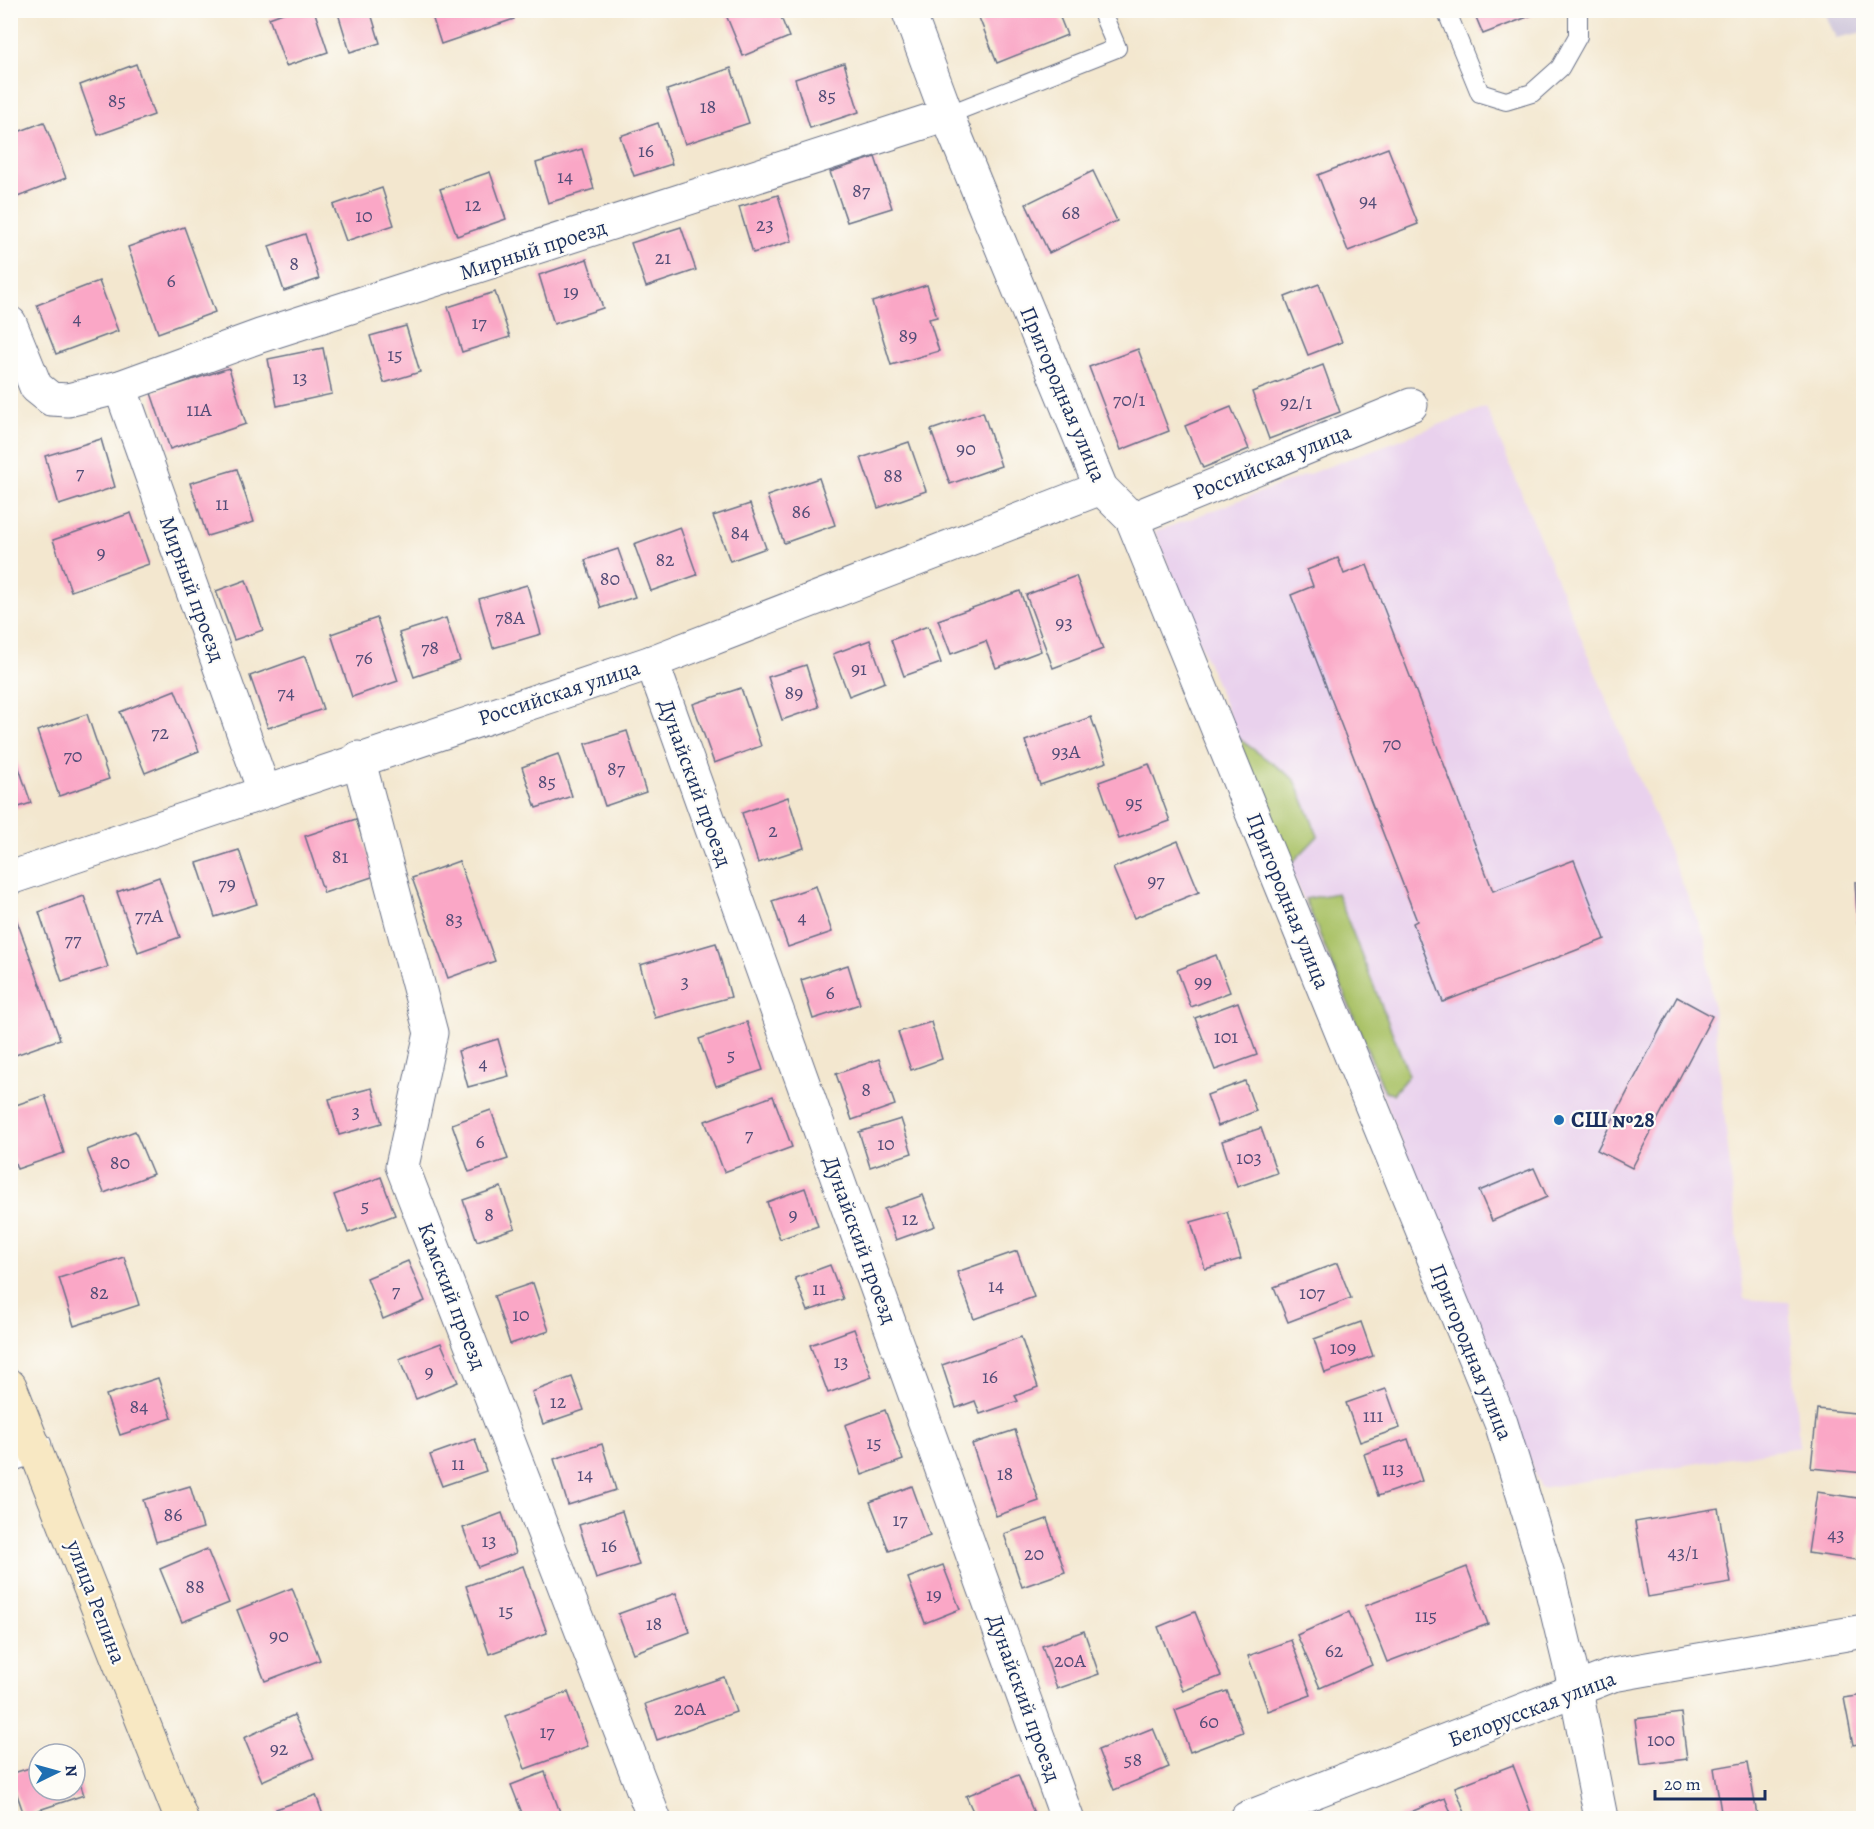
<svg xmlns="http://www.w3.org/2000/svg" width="1874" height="1829" font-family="Alegreya,serif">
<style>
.built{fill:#e9d1ed}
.industrial{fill:#c9bfd7}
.green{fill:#aac268;stroke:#627863;stroke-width:1.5}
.building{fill:#faa7c6}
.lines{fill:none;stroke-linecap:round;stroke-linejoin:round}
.lane-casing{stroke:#676f86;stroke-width:20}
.street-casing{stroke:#676f86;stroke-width:35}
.secondary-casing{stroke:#676f86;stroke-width:35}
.lane{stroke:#fff;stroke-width:18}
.street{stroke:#fff;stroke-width:33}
.secondary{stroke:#f8e8c3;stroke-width:33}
.poi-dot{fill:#1f6fb2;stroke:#fdfcf7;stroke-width:2}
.labels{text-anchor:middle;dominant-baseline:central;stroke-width:4.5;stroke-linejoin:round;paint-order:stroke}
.number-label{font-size:20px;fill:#534d78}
.street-label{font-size:22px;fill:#1b2f5e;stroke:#fdfcf7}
.poi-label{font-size:22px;font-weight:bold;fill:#1b2f5e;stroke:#fdfcf7;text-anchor:start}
</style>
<rect width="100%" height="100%" fill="#fdfcf7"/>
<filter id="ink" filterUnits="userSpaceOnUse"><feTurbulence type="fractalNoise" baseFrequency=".0167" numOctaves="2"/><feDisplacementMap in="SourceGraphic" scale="12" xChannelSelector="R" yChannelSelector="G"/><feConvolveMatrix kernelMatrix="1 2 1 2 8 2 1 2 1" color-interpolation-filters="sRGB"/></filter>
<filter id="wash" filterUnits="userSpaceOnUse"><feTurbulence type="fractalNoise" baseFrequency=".008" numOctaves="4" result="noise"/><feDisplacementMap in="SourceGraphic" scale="24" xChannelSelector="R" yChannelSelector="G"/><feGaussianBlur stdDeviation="1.35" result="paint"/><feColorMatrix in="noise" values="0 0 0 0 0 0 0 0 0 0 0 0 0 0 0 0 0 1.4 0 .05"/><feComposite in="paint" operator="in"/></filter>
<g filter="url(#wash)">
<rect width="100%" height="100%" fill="#f3e7cf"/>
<!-- built -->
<path class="built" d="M1486,407L1706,941L1744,1299L1789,1302L1799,1447L1541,1488L1155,532Z"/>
<!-- industrial -->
<path class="industrial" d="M1824,11H1863V32L1836,38Z"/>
<!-- green -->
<g class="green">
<path d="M1234,735L1295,780L1318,836L1291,864Z"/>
<path d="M1337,893L1409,1075L1393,1094L1385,1092L1305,899Z"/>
</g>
<g id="blocks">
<!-- building -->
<g class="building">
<path d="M291,10H314L328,52L286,66L269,18Z"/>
<path d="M337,10H370L380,43L350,52Z"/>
<path d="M430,10H511L514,19L441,44Z"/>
<path d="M724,10H778L789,37L743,56Z"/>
<path d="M976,10H1057L1067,35L997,63Z"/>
<path d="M1473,10H1543V11L1483,34Z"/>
<path d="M844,63L859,112L810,128L795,79Z"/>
<path d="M136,64L154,115L98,135L80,85Z"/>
<path d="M731,68L749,123L685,144L667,90Z"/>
<path d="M44,122L66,178L10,200V135Z"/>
<path d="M658,123L672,164L634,176L620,136Z"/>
<path d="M1388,148L1418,224L1348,251L1318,175Z"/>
<path d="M582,149L594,189L548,203L536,163Z"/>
<path d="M875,157L892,208L847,222L830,172Z"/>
<path d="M1093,171L1117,221L1049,253L1026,204Z"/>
<path d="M490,172L506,219L457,236L440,189Z"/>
<path d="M382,188L394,225L346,241L333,205Z"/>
<path d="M778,195L792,241L753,253L739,207Z"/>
<path d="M184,227L215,312L158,333L128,247Z"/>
<path d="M681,227L696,270L646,287L631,243Z"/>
<path d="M305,234L319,279L284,291L269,246Z"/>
<path d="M587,259L603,308L554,324L539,275Z"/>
<path d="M99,281L118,331L56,354L37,305Z"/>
<path d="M1319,284L1342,342L1308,355L1285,297Z"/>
<path d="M927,285L937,317L929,319L939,351L891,365L872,302Z"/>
<path d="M495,292L510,337L462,352L448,307Z"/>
<path d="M406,326L420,372L384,383L370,336Z"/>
<path d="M323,348L332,394L277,406L268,359Z"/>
<path d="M1138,349L1169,431L1121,450L1089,367Z"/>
<path d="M1323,365L1340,412L1269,439L1252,392Z"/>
<path d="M229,368L246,424L170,449L151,393Z"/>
<path d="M1231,407L1249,449L1203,468L1185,426Z"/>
<path d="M983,412L1001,466L950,484L931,430Z"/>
<path d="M101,439L115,487L59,505L45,456Z"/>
<path d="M909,442L926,491L878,508L861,458Z"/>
<path d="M237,469L254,522L207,536L190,483Z"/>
<path d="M819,478L835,525L784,543L767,496Z"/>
<path d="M750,504L766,548L730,561L713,516Z"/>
<path d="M131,513L149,564L71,591L53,540Z"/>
<path d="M680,527L697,575L651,591L634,544Z"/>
<path d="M618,549L635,597L601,608L585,560Z"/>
<path d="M1338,558L1344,574L1367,565L1493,891L1574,860L1605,939L1443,1002L1413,923L1417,921L1291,595L1313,586L1307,570Z"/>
<path d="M1076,576L1103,649L1053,668L1026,595Z"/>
<path d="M246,580L263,630L234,640L216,591Z"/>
<path d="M527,585L541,634L493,648L479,599Z"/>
<path d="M1020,591L1041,651L996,668L986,641L951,654L938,620Z"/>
<path d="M377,618L398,681L352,697L331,634Z"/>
<path d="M446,618L460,661L414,677L399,633Z"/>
<path d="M928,626L941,663L904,676L891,640Z"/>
<path d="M870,640L885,682L849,696L833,654Z"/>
<path d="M305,656L323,709L268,728L250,676Z"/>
<path d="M806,665L819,707L782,720L768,677Z"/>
<path d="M741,688L761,746L714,763L693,704Z"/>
<path d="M175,690L199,751L145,773L120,712Z"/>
<path d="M87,714L109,779L59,796L37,731Z"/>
<path d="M1091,717L1107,762L1040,785L1025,741Z"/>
<path d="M627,731L646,792L605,806L585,744Z"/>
<path d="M558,754L572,796L536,808L522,767Z"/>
<path d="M17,762L31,803L10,810V765Z"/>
<path d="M1149,764L1170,821L1119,839L1099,782Z"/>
<path d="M788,797L804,848L758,863L742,813Z"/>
<path d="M356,819L375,876L324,893L305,836Z"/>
<path d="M1178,841L1199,892L1134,918L1113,868Z"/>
<path d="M239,850L257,904L215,917L197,863Z"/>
<path d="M459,861L495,961L448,978L412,878Z"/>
<path d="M159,877L180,937L138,952L117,892Z"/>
<path d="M1855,882H1864V962H1860Z"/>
<path d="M816,886L832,932L788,947L772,901Z"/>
<path d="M84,896L108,967L62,982L39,912Z"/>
<path d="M17,921L60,1039L10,1057V924Z"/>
<path d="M716,943L731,997L655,1018L640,965Z"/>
<path d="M1216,955L1230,992L1191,1007L1177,970Z"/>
<path d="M848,965L860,1004L813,1019L801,980Z"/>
<path d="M1677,997L1712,1016L1632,1168L1597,1150Z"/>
<path d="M1238,1002L1257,1055L1215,1070L1195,1018Z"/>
<path d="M747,1022L763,1070L716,1086L699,1039Z"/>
<path d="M931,1022L942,1059L911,1070L898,1032Z"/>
<path d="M498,1039L509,1076L468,1087L458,1051Z"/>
<path d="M879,1059L895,1105L852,1120L836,1074Z"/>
<path d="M1245,1081L1256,1111L1218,1126L1207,1095Z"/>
<path d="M372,1088L382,1123L339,1135L329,1099Z"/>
<path d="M45,1095L64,1153L17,1169L10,1148V1107Z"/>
<path d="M773,1096L792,1147L724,1172L705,1121Z"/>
<path d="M491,1110L508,1159L469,1172L452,1124Z"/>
<path d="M901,1119L912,1153L870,1167L859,1132Z"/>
<path d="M1261,1128L1277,1173L1237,1187L1222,1141Z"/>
<path d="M135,1131L153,1174L104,1193L87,1150Z"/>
<path d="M1534,1168L1547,1197L1492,1221L1479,1191Z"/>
<path d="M381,1177L395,1215L348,1233L334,1195Z"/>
<path d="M501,1187L515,1228L477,1241L463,1200Z"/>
<path d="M805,1188L818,1226L780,1239L767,1202Z"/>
<path d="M923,1195L935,1226L896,1240L884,1209Z"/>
<path d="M1227,1212L1241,1259L1205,1269L1191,1222Z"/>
<path d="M1017,1251L1034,1297L974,1319L957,1272Z"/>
<path d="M124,1257L139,1305L74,1326L59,1278Z"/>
<path d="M408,1261L425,1301L383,1319L367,1278Z"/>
<path d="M1337,1263L1351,1298L1288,1322L1274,1287Z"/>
<path d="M830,1265L843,1299L808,1311L795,1278Z"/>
<path d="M533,1283L549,1331L510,1344L494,1296Z"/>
<path d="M1361,1322L1373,1356L1325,1373L1314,1339Z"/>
<path d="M854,1329L872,1377L828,1393L810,1345Z"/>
<path d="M1021,1337L1038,1387L1015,1396L1018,1401L980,1414L975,1401L956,1408L942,1365Z"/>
<path d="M441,1343L458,1382L416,1399L399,1359Z"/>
<path d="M572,1377L584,1410L543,1424L532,1392Z"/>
<path d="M158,1378L172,1418L120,1435L106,1395Z"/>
<path d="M1386,1389L1400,1428L1360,1442L1346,1403Z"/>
<path d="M1817,1409L1864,1414V1473L1811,1468Z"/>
<path d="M885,1410L903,1460L862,1475L845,1425Z"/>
<path d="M1015,1430L1039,1501L996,1516L972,1444Z"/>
<path d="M475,1439L486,1471L442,1486L430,1455Z"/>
<path d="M1408,1439L1422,1481L1378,1496L1364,1454Z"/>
<path d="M602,1444L616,1490L568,1505L554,1459Z"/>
<path d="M190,1486L203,1528L156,1542L143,1500Z"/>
<path d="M912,1486L930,1536L889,1551L870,1502Z"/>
<path d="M1817,1492L1864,1499L1857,1560L1808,1553Z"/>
<path d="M1718,1508L1731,1583L1648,1597L1635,1522Z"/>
<path d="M622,1511L639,1565L596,1579L579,1525Z"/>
<path d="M502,1513L516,1553L478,1567L463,1528Z"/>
<path d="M1047,1519L1065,1572L1022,1587L1004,1534Z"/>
<path d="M207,1549L229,1603L182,1622L160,1569Z"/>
<path d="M943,1565L960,1609L925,1623L908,1578Z"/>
<path d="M523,1566L547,1633L489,1654L466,1586Z"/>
<path d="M1467,1567L1488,1624L1387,1662L1365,1606Z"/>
<path d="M292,1588L320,1660L265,1681L237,1610Z"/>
<path d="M676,1593L690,1632L633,1653L618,1614Z"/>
<path d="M1195,1612L1221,1676L1183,1691L1158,1627Z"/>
<path d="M1349,1612L1372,1665L1320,1688L1297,1635Z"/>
<path d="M1084,1631L1099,1674L1057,1689L1042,1646Z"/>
<path d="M1291,1640L1311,1695L1268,1711L1248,1656Z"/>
<path d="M724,1677L736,1712L657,1740L645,1704Z"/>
<path d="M1227,1691L1243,1732L1190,1752L1175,1710Z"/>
<path d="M568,1692L588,1746L525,1769L505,1716Z"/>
<path d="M1864,1695V1743L1853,1745L1844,1698Z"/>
<path d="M1681,1713L1687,1759L1641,1765L1635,1719Z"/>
<path d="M294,1715L314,1758L262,1781L244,1738Z"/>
<path d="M1153,1728L1169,1767L1114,1790L1098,1750Z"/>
<path d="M1748,1762L1757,1815L1722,1818L1714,1768Z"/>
<path d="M39,1765V1790H75V1768L84,1795L24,1815L10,1774Z"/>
<path d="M1513,1765L1533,1818H1467L1455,1787Z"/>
<path d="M545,1772L560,1812L544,1818H524L511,1785Z"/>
<path d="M1018,1775L1036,1818H976L966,1796Z"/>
<path d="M316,1795L324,1818H280L276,1809Z"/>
<path d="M1445,1798L1453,1818H1396Z"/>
</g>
</g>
</g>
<g filter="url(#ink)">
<use href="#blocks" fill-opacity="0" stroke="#676f86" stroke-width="1.5"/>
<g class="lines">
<!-- lane casing -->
<g class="lane-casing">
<g id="lane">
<path d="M1446,10L1480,93L1506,101L1532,93L1560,68L1578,36V10"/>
<path d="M947,115L1117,48L1101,10"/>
</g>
</g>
<!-- street casing -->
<g class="street-casing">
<g id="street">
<path d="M908,10L947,115L1101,488L1132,519L1501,1423L1549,1579L1576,1691L1601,1818"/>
<path d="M10,323L36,387L51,399L68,400L120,387L260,336L947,115"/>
<path d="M120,387L264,791"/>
<path d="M1132,519L1411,405"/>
<path d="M652,662L1067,1818"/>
<path d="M358,758L431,1033L402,1166L654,1818"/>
<path d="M10,878L652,662L1101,488"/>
<path d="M10,1455L35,1446"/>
<path d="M1247,1818L1613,1675L1864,1631"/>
</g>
</g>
<!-- secondary casing -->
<g class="secondary-casing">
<path id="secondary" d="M10,1386L181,1818"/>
</g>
<!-- lane -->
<use href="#lane" class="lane"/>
<!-- street -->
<use href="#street" class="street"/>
<!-- secondary -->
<use href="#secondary" class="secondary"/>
</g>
</g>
<!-- markers -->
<circle class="poi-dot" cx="1559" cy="1120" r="6"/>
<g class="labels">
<!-- number labels -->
<g class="number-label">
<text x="827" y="95">85</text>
<text x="117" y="100">85</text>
<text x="708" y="106">18</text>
<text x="646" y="150">16</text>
<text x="565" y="176">14</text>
<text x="861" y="190">87</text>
<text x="1368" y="200">94</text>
<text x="473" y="204">12</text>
<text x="1071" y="212">68</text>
<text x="364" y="215">10</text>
<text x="765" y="224">23</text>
<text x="663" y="257">21</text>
<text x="294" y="263">8</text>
<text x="171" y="280">6</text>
<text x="571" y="291">19</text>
<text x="77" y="318">4</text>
<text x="479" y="322">17</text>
<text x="908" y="335">89</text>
<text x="395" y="354">15</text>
<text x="300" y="377">13</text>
<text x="1129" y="399">70/1</text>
<text x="1296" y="402">92/1</text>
<text x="199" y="409">11А</text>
<text x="966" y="448">90</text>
<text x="80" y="472">7</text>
<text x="893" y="475">88</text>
<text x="222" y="503">11</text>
<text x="801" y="511">86</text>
<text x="740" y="532">84</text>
<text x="101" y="552">9</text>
<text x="665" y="559">82</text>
<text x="610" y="578">80</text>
<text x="510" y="617">78А</text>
<text x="1064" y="622">93</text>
<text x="430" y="647">78</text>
<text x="364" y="657">76</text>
<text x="859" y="668">91</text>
<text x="286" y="692">74</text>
<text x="794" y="692">89</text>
<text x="160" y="732">72</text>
<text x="1392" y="743">70</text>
<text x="1066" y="751">93А</text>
<text x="73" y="755">70</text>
<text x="616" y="768">87</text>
<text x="547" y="781">85</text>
<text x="1134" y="802">95</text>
<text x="773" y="830">2</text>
<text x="340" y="856">81</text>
<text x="1156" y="880">97</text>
<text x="227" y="883">79</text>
<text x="149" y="915">77А</text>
<text x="802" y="917">4</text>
<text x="454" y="919">83</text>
<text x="73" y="939">77</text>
<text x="685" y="981">3</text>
<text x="1203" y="981">99</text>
<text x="830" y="992">6</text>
<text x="1226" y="1036">101</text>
<text x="731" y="1054">5</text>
<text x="483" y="1063">4</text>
<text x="866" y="1089">8</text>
<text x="356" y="1111">3</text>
<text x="749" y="1134">7</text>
<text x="480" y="1141">6</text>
<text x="886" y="1143">10</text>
<text x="1249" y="1157">103</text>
<text x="120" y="1162">80</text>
<text x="365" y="1205">5</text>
<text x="489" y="1214">8</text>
<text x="793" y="1214">9</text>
<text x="910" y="1218">12</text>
<text x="996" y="1285">14</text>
<text x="819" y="1288">11</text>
<text x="396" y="1290">7</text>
<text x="99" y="1292">82</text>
<text x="1312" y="1292">107</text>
<text x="521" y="1314">10</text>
<text x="1343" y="1347">109</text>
<text x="841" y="1361">13</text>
<text x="429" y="1371">9</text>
<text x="990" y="1376">16</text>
<text x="558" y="1401">12</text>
<text x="139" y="1406">84</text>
<text x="1373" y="1415">111</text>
<text x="874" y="1442">15</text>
<text x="458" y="1463">11</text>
<text x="1393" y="1468">113</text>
<text x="1005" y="1473">18</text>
<text x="585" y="1474">14</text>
<text x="173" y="1514">86</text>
<text x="900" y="1519">17</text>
<text x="1836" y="1534">43</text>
<text x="489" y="1540">13</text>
<text x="609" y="1545">16</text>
<text x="1683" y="1552">43/1</text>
<text x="1034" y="1553">20</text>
<text x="195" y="1586">88</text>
<text x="934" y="1594">19</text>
<text x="506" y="1610">15</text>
<text x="1426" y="1615">115</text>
<text x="654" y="1623">18</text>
<text x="279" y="1635">90</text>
<text x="1334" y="1650">62</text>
<text x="1070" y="1660">20А</text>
<text x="690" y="1708">20А</text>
<text x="1209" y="1721">60</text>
<text x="547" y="1731">17</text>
<text x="1661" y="1739">100</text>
<text x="279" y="1748">92</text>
<text x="1133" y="1759">58</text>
</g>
<!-- street labels -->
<g class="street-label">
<text transform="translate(533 250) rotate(-18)">Мирный проезд</text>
<text transform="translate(1063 394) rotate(67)">Пригородная улица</text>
<text transform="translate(1272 462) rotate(-22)">Российская улица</text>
<text transform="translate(192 589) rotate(70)">Мирный проезд</text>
<text transform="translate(559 693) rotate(-18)">Российская улица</text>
<text transform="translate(695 783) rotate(70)">Дунайский проезд</text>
<text transform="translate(1288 901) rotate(68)">Пригородная улица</text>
<text transform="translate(860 1240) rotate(70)">Дунайский проезд</text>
<text transform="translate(452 1296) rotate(69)">Камский проезд</text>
<text transform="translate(1471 1352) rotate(68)">Пригородная улица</text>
<text transform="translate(96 1602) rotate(69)">улица Репина</text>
<text transform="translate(1024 1698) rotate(70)">Дунайский проезд</text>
<text transform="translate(1532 1709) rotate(-21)">Белорусская улица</text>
</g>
<!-- poi labels -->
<g class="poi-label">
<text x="1571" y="1120">СШ №28</text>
</g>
</g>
<!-- margin -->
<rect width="1874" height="1829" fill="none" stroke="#fdfcf7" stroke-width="36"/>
<!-- north arrow -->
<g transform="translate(57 1772) rotate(85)"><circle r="28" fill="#fdfcf7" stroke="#a3aaba" stroke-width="1.5"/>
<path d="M0-4.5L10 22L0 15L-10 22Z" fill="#1f6fb2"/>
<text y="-9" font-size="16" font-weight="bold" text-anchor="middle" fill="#1b2f5e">N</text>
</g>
<!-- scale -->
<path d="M1655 1790v9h110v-9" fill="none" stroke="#1b2f5e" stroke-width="3"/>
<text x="1664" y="1790" font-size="18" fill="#1b2f5e" stroke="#fdfcf7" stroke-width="4.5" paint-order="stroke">20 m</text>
</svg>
